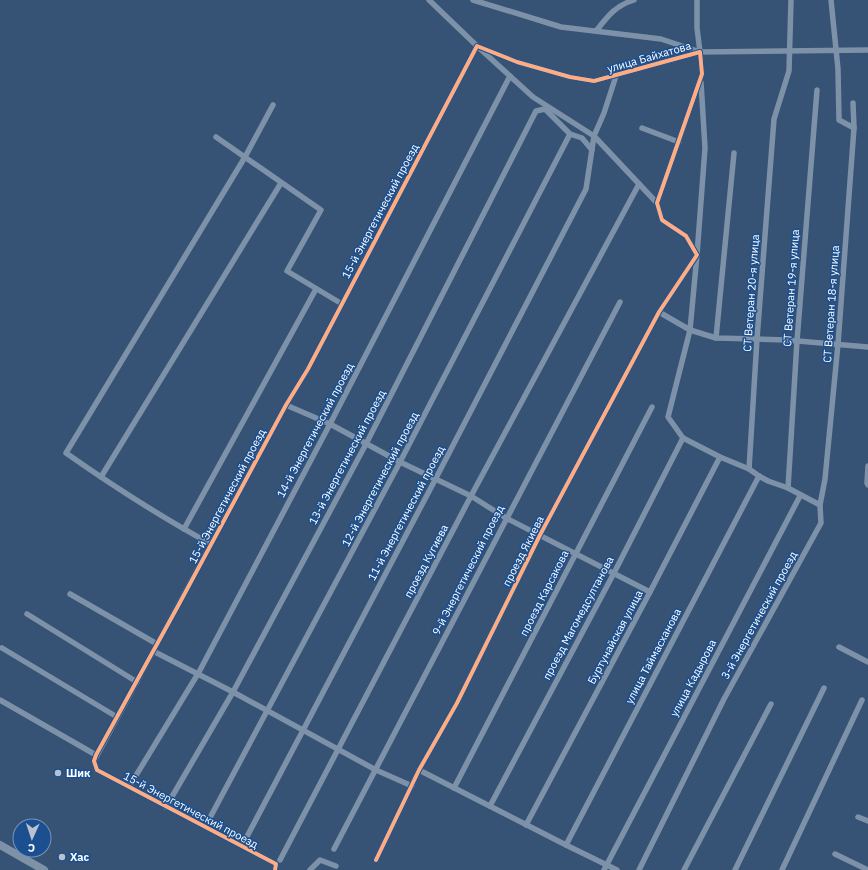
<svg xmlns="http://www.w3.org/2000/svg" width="868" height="870" font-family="'IBM Plex Sans',sans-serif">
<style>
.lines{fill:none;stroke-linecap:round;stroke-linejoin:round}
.minor{stroke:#7d92a8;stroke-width:5.5}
.highway{stroke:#7e92a7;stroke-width:8}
.cycleway-casing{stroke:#1b4f8f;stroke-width:6}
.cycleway{stroke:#ffac80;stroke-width:4}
.poi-dot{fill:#b9c2ce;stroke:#1b4f8f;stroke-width:1.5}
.labels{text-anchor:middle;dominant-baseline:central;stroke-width:3;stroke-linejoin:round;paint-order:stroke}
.street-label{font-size:11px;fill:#fff;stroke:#1b4f8f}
.poi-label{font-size:11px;font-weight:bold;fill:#fff;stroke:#1b4f8f;text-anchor:start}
</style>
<rect width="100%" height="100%" fill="#365274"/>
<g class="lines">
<!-- minor -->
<g class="minor">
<path d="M429,0L477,46L533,97L594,136L657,203"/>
<path d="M473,0L561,27L661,39L700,52L868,50"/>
<path d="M697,0V28L700,52"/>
<path d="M831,0L838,69L839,120L854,128"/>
<path d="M596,31C608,16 615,6 634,0"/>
<path d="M642,128L679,142"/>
<path d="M216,137L321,210L287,271L342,304"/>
<path d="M659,312L690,330L716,338L786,340L868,347"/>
<path d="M716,338L734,153"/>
<path d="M286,405L330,424L400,462L471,496L506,518L650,592"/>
<path d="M868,466L867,483L868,485"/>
<path d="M749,469L757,339L774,119L789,71L791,0"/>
<path d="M101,477L281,183"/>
<path d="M788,488L797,341L817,90"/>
<path d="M820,505L825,479L838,344L854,128L853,103"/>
<path d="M184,529L316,289"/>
<path d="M211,544C161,517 113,486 66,453L245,157L273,105"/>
<path d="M70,594L157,644"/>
<path d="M27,614L137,682"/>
<path d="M839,647L868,662"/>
<path d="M2,648L117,717"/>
<path d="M153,651L233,692L376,770L412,786"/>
<path d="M0,700L96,755"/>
<path d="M419,770L566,845L617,870"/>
<path d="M129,787L199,672L330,424L510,76"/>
<path d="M454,788L652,407"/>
<path d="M490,806L614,573L683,438"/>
<path d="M166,807L233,692L366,444L536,111L545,109L570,134L582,138L592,150"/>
<path d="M858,817L868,821"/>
<path d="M526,825L650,592L720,457"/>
<path d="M205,827L400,462L570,134"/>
<path d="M566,845L759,476"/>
<path d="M242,846L435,480L586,189L594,136L604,113L616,76"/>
<path d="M334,849L620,302"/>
<path d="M835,854L868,870"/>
<path d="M280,860L471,496L639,184"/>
<path d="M376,860L419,770L457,703L540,535L659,312L697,255L686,236L662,220L657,203L702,74L700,52L594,81L570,77L517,62L477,46"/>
<path d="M275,870L276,864L97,770L94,761L286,405L308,369L477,46"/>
<path d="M310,870L320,860L336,866"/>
<path d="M604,870L800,496"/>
<path d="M639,870L724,699L821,523L820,505L788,488L768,481L759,476L749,469L720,457L683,438L668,417L690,330L697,255L705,148L701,82"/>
<path d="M684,870L771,704"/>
<path d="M735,870L824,688"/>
<path d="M782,870L862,700"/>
</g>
<!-- highway -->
<path class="highway" d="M0,845L44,870"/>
<!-- cycleway casing -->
<g class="cycleway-casing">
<path id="cycleway" d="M275,870L276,864L97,770L94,761L96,755L178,606L286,405L308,369L477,46L517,62L570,77L594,81L700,52L702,74L657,203L662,220L686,236L697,255L659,312L540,535L457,703L419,770L376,860"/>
</g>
<!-- cycleway -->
<use href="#cycleway" class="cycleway"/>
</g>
<!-- markers -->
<g class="poi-dot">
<circle cx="58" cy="773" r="4"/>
<circle cx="62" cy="857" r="4"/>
</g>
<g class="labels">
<!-- street labels -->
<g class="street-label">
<text transform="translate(649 57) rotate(-16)">улица Байхатова</text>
<text transform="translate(380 211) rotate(-62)">15-й Энергетический проезд</text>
<text transform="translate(791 288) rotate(-86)">СТ Ветеран 19-я улица</text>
<text transform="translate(751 293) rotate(-86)">СТ Ветеран 20-я улица</text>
<text transform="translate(831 304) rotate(-86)">СТ Ветеран 18-я улица</text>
<text transform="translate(315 430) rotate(-62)">14-й Энергетический проезд</text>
<text transform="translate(347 457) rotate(-62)">13-й Энергетический проезд</text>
<text transform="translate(380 479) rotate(-62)">12-й Энергетический проезд</text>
<text transform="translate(227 496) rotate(-62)">15-й Энергетический проезд</text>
<text transform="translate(406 513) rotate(-62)">11-й Энергетический проезд</text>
<text transform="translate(523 551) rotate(-63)">проезд Якиева</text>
<text transform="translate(426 561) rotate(-62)">проезд Кугиева</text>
<text transform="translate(468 570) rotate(-63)">9-й Энергетический проезд</text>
<text transform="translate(544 593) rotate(-63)">проезд Карсакова</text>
<text transform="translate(759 615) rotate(-61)">3-й Энергетический проезд</text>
<text transform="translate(578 618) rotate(-62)">проезд Магомедсултанова</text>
<text transform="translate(615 637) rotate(-62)">Буртунайская улица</text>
<text transform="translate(653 656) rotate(-62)">улица Таймасханова</text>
<text transform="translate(693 678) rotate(-62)">улица Кадырова</text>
<text transform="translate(191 810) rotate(28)">15-й Энергетический проезд</text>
</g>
<!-- poi labels -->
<g class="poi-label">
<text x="66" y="773">Шик</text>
<text x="70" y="857">Хас</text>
</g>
</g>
<!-- north arrow -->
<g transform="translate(32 838) rotate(183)"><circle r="19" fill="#1b4f8f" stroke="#7695bc"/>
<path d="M0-3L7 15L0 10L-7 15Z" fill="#b9c2ce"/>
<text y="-6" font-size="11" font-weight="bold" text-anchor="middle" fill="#ffffff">С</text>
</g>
</svg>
